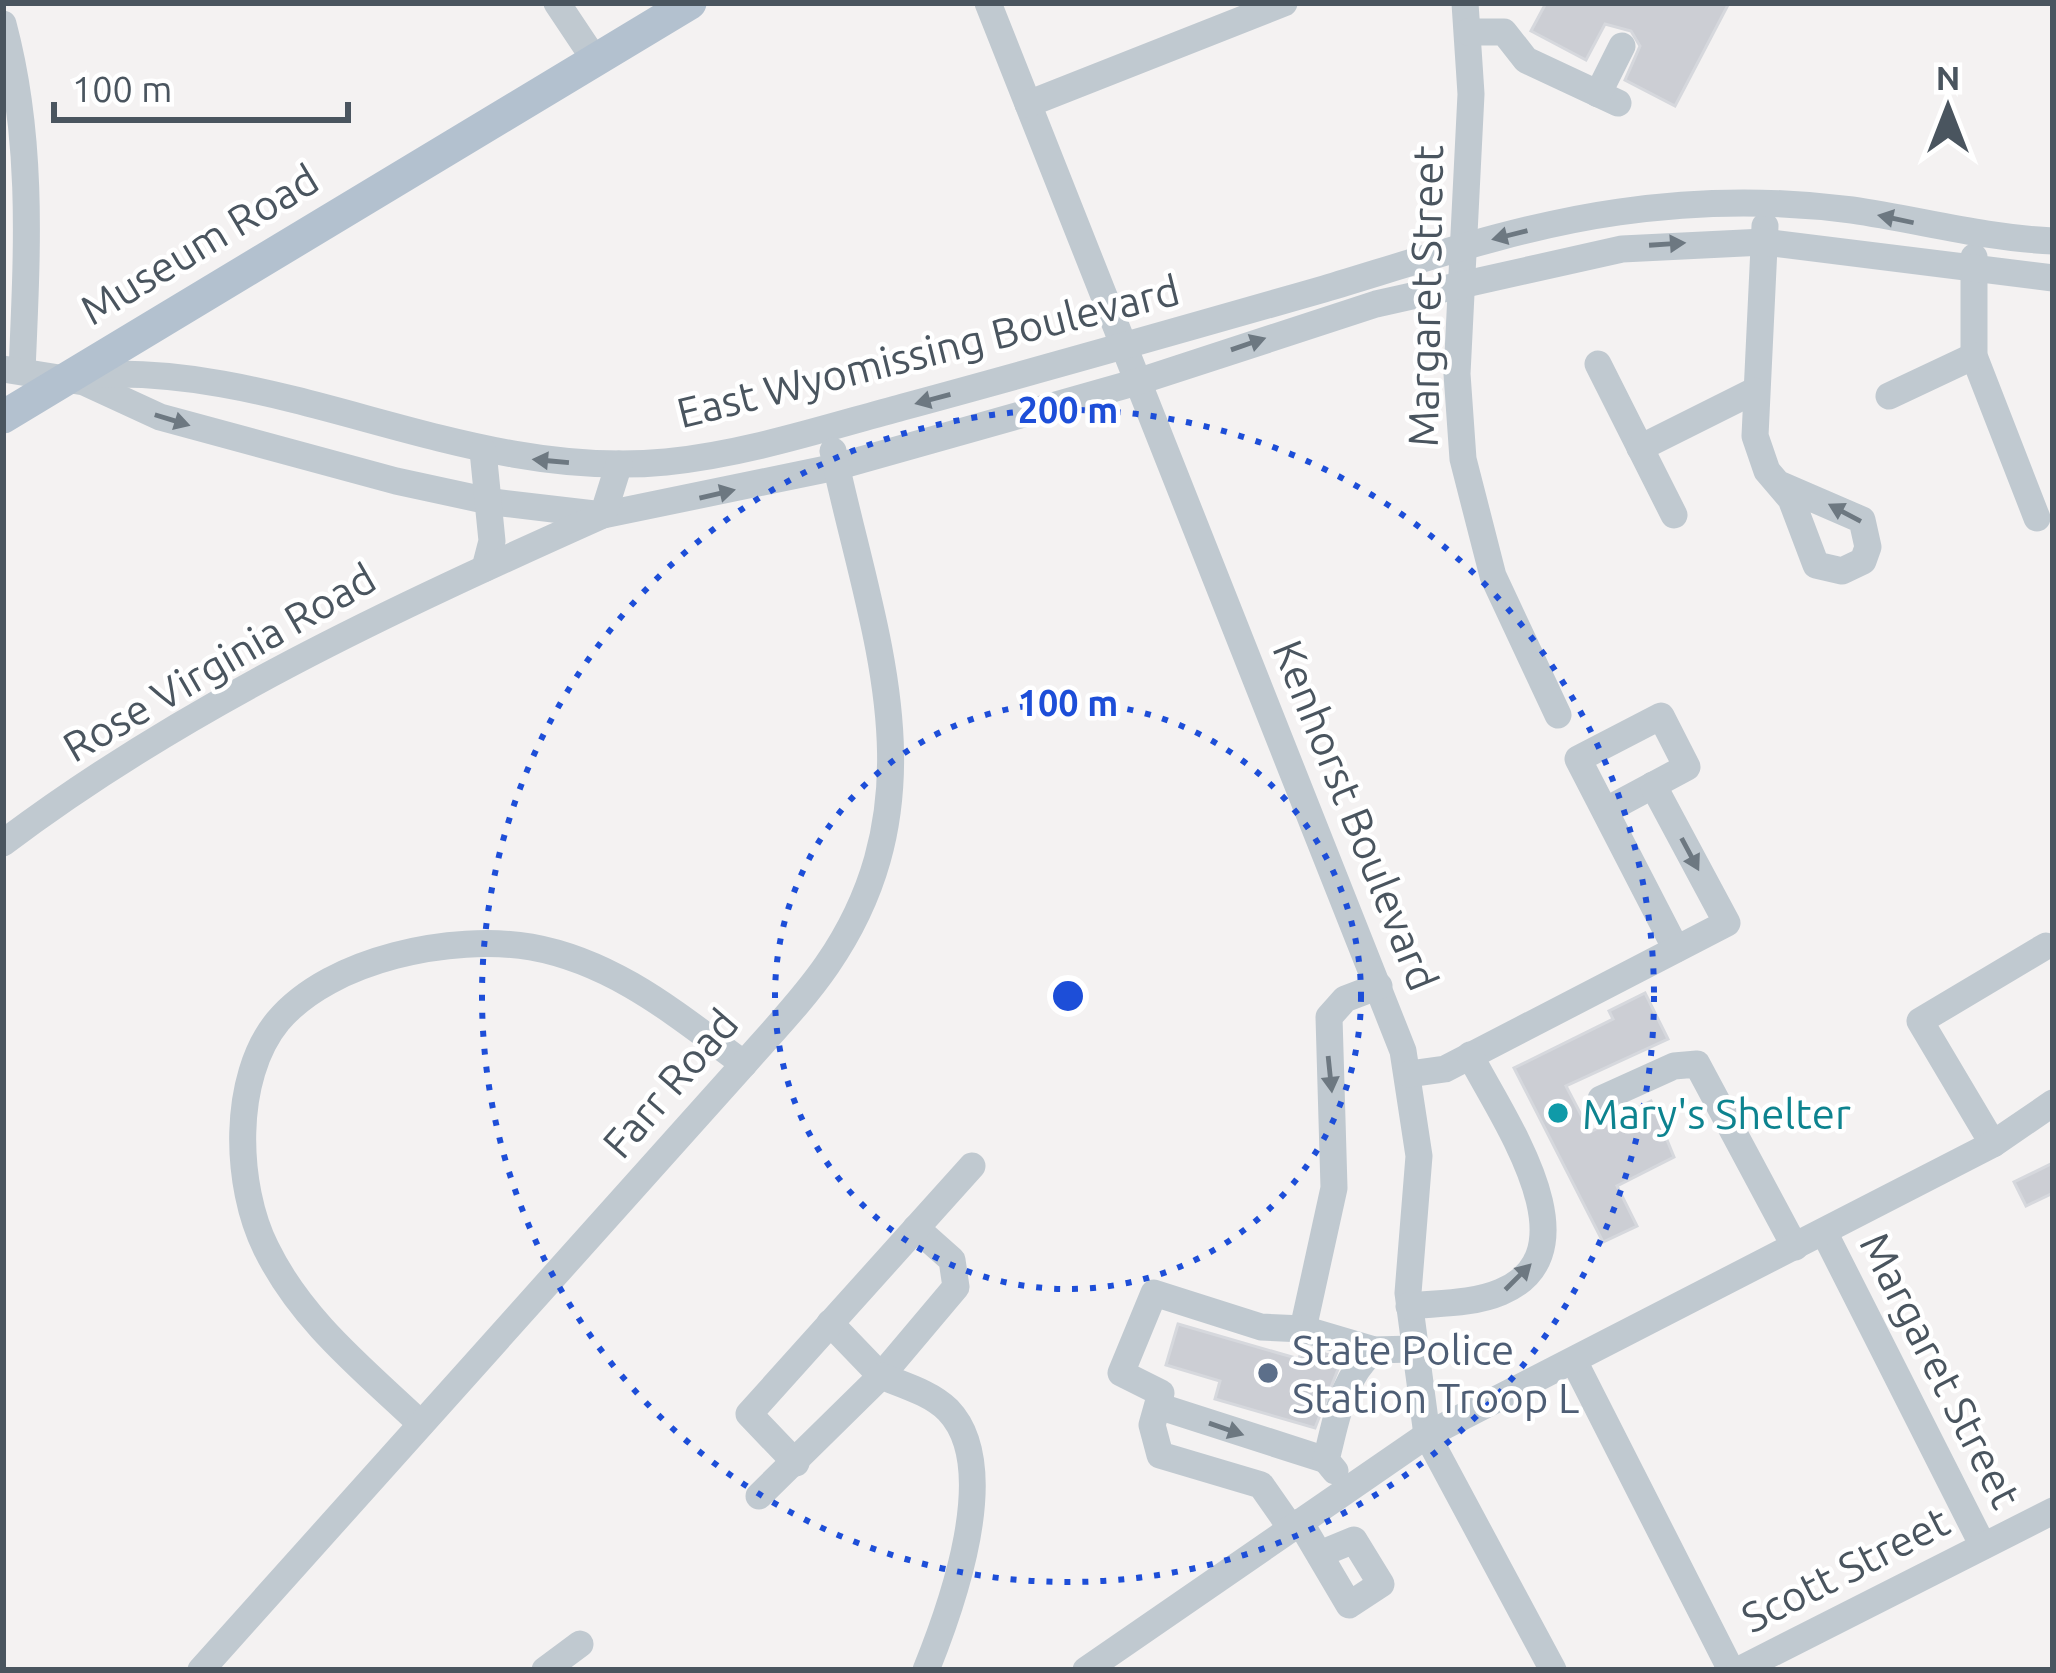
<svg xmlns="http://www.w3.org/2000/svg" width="2056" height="1673" font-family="Ubuntu,sans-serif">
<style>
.building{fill:#ccced4;stroke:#d6d8dd;stroke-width:3}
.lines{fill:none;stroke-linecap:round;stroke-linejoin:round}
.minor{stroke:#c0c9d0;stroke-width:27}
.major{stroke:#b3c1cf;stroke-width:33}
.oneway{fill:#6d7881}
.ring{fill:none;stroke:#1d4ed8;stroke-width:6;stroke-dasharray:6 12}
.culture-dot{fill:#0f9aa8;stroke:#fff;stroke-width:4.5}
.service-dot{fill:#5c6f8a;stroke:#fff;stroke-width:4.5}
.labels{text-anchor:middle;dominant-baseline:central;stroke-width:9;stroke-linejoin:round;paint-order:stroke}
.street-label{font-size:42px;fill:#4a555f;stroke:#fff}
.culture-label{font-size:42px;fill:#0d838f;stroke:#fff;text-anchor:start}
.service-label{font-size:42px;fill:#4e5e75;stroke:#fff;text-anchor:start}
.centre{fill:#1d4ed8;stroke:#fff;stroke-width:6}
.ring-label{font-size:36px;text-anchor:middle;font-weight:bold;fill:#1d4ed8;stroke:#fff;stroke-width:9;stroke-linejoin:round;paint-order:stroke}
</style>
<rect width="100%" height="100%" fill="#f4f2f2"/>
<!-- building -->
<g class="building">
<path d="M1546,3H1729L1675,106L1625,80L1640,46L1631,31L1605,24L1586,60L1531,31Z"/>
<path d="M1645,993L1668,1039L1566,1086L1590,1132L1651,1101L1674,1157L1617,1186L1637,1226L1603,1242L1514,1068L1613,1019L1609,1011Z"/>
<path d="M2053,1163V1193L2026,1206L2014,1182Z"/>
<path d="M1178,1324L1299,1359L1302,1347L1342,1359L1315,1428L1215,1399L1220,1381L1166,1365Z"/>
</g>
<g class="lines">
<!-- minor -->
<g class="minor">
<path d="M557,3L595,60"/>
<path d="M988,3L1403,1051L1419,1156L1408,1293L1427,1435L1553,1670"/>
<path d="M1465,3L1471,94L1457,374L1463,459L1493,576L1558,715"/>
<path d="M3,24C34,140 27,253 22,371"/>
<path d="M1468,32H1504L1526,60L1618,103"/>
<path d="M1598,94L1622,46"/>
<path d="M1028,104L1284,3"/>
<path d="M1765,226L1755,436L1767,471L1791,499L1816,565L1842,571L1863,561L1868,547L1862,520L1781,485"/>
<path d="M1974,257V356L2037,518"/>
<path d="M1598,364L1674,515"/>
<path d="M3,369L84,382L160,417L396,481L493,502L603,515L836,467L1137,382L1376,304L1622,249L1764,242L2053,278"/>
<path d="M76,376C276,357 460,482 666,462C746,454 825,428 903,407C1044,369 1184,329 1324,289C1421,260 1519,226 1619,212C1695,201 1776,200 1852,210C1920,220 1984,238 2053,241"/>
<path d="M1889,396L1974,356"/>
<path d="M1640,448L1754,391"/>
<path d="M483,451L492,541L485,568"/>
<path d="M1605,811L1687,767L1661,716L1578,759L1676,949"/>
<path d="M3,843C187,704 393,609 603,515L619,464"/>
<path d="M1409,1074L1445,1069L1727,923L1653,785"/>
<path d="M1601,1099L1674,1066L1697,1064L1795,1247"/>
<path d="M1993,1144L1920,1021L2046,946"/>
<path d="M1824,1232L1983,1546"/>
<path d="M1409,1306C1438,1303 1473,1304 1501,1292C1599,1251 1499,1113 1470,1055"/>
<path d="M830,1323L881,1376L956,1287L952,1260L916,1228"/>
<path d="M1303,1329L1334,1188L1329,1017L1345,999L1379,986"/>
<path d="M1574,1361L1731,1670"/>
<path d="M1158,1406L1326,1460"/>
<path d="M421,1424C363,1369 301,1320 266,1248C235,1186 231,1078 278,1021C331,958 453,934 531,947C615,962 677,1015 744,1064"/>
<path d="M796,1463L749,1414L972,1166"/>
<path d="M1335,1471L1326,1460C1337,1418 1341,1380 1374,1350"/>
<path d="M759,1496L881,1376C903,1385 931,1393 948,1410C1003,1467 951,1608 926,1670"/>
<path d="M1300,1522L1349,1605L1381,1584L1354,1540L1320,1554"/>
<path d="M1291,1528L1261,1485L1160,1455L1152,1425L1161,1393L1121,1373L1154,1293L1261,1327L1303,1329L1374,1350L1412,1349"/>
<path d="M201,1670L744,1064C772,1032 803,1000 827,965C944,795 871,630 833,451"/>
<path d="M545,1670L580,1644"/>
<path d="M1086,1670L1427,1435L1993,1144L2053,1103"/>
<path d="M1739,1670L2053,1511"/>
</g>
<!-- major -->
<path class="major" d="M3,417L690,3"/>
</g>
<!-- one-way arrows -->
<defs><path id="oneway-solid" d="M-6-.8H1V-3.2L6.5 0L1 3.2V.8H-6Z" transform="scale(3)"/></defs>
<g class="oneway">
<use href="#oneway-solid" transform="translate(1896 219) rotate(-168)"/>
<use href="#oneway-solid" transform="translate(1510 235) rotate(166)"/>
<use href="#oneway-solid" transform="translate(1667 244) rotate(-4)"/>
<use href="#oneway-solid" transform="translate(1248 344) rotate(-19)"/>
<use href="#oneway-solid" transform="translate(933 399) rotate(165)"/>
<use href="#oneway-solid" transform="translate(172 420) rotate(17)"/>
<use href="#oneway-solid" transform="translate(551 461) rotate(-175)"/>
<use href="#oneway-solid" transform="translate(717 494) rotate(-13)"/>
<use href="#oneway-solid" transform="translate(1845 513) rotate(-152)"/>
<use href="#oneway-solid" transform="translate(1690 854) rotate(62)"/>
<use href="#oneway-solid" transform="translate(1330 1074) rotate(84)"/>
<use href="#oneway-solid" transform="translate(1518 1277) rotate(-45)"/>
<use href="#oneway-solid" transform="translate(1226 1429) rotate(19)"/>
</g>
<!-- distance rings -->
<g class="ring">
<circle cx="1068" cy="996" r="293"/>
<circle cx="1068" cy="996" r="586"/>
</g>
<!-- markers -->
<circle class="culture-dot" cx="1558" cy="1113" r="12"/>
<circle class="service-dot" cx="1268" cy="1373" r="12"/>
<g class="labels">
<!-- street labels -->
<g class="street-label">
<text transform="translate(199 244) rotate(-31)">Museum Road</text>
<text transform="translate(1425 296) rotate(-89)">Margaret Street</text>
<text transform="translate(928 351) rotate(-14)">East Wyomissing Boulevard</text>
<text transform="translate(219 662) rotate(-30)">Rose Virginia Road</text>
<text transform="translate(1356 815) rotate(68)">Kenhorst Boulevard</text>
<text transform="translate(670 1083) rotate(-49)">Farr Road</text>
<text transform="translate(1941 1370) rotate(63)">Margaret Street</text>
<text transform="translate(1845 1569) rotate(-27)">Scott Street</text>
</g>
<!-- culture labels -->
<g class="culture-label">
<text x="1582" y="1113">Mary's Shelter</text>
</g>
<!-- service labels -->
<g class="service-label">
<text x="1292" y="1349">State Police<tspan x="1292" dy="48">Station Troop L</tspan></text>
</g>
</g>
<circle cx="1068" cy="996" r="18" class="centre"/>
<g class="ring-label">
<text x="1068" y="423">200 m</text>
<text x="1068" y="716">100 m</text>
</g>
<!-- border -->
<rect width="2056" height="1673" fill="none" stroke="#4a555f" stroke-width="12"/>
<!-- north arrow -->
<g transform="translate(1948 108)" stroke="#ffffff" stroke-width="9" paint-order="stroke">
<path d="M0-9L21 45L0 30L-21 45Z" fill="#4a555f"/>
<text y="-18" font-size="33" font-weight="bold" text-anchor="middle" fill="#4a555f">N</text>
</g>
<!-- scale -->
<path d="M54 102v18h294v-18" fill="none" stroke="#4a555f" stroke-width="6"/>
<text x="72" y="102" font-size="36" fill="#4a555f" stroke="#ffffff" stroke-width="9" paint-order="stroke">100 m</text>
</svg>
